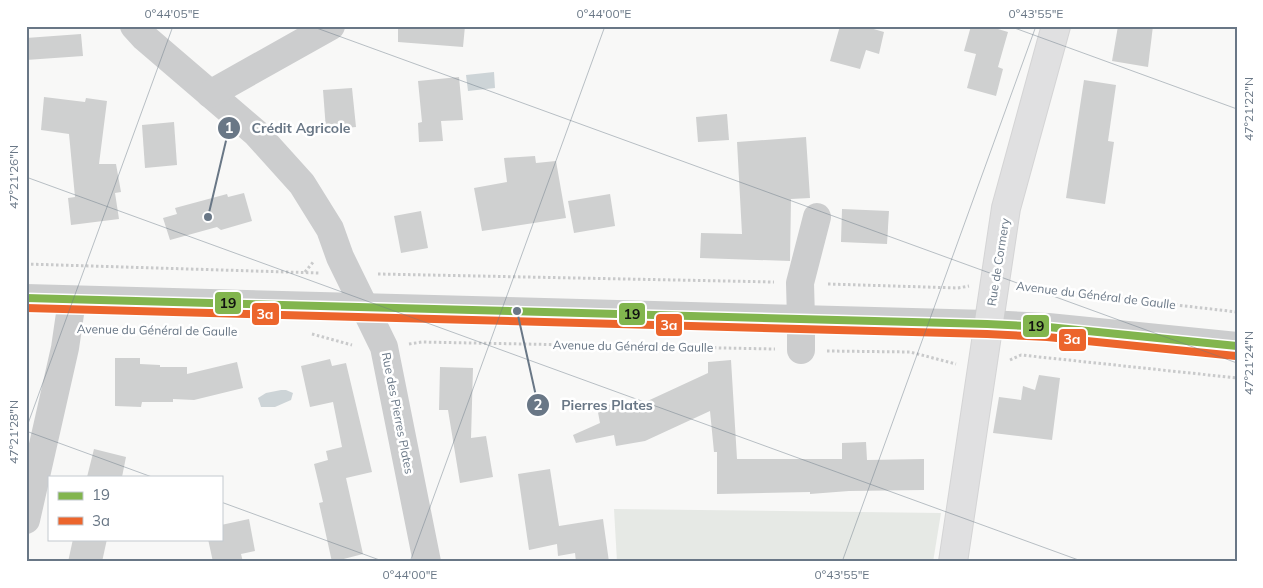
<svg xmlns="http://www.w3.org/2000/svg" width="1263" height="588" font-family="Mulish,sans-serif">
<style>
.green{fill:#e6e9e5}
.water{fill:#cdd4d7}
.building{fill:#cfd0d0}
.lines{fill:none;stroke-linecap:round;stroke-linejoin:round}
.major-casing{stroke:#d4d4d5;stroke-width:30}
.path{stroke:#c9cacb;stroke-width:3;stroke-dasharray:2.5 2.5;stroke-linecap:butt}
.minor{stroke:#cccdce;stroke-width:28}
.major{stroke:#e0e0e1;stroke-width:28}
.bus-1-casing{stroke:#fff;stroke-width:11}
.bus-2-casing{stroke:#fff;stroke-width:11}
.bus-1{stroke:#82b54e;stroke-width:8}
.bus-2{stroke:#ec652c;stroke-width:8}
.ticks{fill:none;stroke:#697786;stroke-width:1;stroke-opacity:0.45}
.labels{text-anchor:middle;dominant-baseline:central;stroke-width:5;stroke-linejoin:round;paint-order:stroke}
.street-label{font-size:12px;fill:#697786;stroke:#fff}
.leader{fill:none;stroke:#697786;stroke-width:2}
.callout-dot{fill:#697786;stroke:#fff;stroke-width:2}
.mark-label{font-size:15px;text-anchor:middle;font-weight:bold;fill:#fff}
.callout-label{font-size:14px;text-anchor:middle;font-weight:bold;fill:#697786;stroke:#fff;stroke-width:5;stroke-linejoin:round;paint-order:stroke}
.line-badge{stroke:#fff;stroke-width:2}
.badge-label{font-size:14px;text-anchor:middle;font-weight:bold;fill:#fff}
.pale-badge-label{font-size:14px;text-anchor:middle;font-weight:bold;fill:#111}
.neatline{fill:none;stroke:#697786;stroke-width:2}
.ticks-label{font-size:12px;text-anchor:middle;fill:#697786}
</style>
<rect width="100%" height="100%" fill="#f8f8f7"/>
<!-- green -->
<path class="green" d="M614,509L941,513L933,562H617Z"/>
<!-- water -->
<g class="water">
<path d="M494,72L495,88L468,91L466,75Z"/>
<path d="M281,390H286L293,393L291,400L275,407H261L258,398L266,393Z"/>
</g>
<!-- building -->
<g class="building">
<path d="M398,26H465L463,47L398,42Z"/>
<path d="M840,26H863L884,32L879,54L866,50L860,69L830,61Z"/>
<path d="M971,26H988L1008,32L998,67L1003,69L996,96L967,88L976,54L964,51Z"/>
<path d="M1118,26H1153L1148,67L1112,61Z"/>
<path d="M81,34L83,56L26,60V38Z"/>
<path d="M459,77L463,120L441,121L443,141L419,142L418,123L422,122L418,81Z"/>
<path d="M1084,80L1116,85L1108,141L1114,142L1105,204L1066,198Z"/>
<path d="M352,88L356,127L326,130L323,90Z"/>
<path d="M44,97L85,102L86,98L107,101L99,164H116L121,192L115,193L119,219L71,225L68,198L75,197L69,134L41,130Z"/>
<path d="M727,114L729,140L698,142L696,117Z"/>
<path d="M174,122L177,165L145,168L142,125Z"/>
<path d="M806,137L810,198L791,199L790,261L700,258L701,233L742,234L737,142Z"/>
<path d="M535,156L536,163L556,161L566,218L482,231L474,188L507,182L504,158Z"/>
<path d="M244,193L252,221L221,230L217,227L170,240L163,218L177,214L175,208L227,194L228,197Z"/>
<path d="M610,194L615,226L574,233L568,201Z"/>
<path d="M842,209L889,211L887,244L841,242Z"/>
<path d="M421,211L428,248L401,253L394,216Z"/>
<path d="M115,358H140V364L160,365V367H187V374L237,362L243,388L194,400L173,399V402H142L141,407L115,406Z"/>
<path d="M330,359L332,366L346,363L372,472L346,478L363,554L332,562L319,503L323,502L314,464L328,460L326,451L342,447L333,402L310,407L301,366Z"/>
<path d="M731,360L737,459H842V443L866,442L867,460L924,459V490L849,491L810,494V492L717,494V452H714L710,411L645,441L616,446L614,435L576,443L573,435L600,423L597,407L627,401L628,410L708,373V362Z"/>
<path d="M440,367L473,368L471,438L486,436L493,477L460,483L448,410H439Z"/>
<path d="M1039,375L1060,378L1052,440L993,433L999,397L1021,400L1023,386L1035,390Z"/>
<path d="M94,449L126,457L122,477H87Z"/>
<path d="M550,469L559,526L603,519L609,562H576L575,553L558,556L557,544L529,550L518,474Z"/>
<path d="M249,519L255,551L241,554L243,562H213L208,539H221V525Z"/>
<path d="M73,539H107L102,562H68Z"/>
</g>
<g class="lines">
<!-- major casing -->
<g class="major-casing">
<path id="major" d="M953,562L1006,208L1056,26"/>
</g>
<!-- path -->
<g class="path">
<path d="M26,264L319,273"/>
<path d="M305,272L314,261"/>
<path d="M378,274L774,282"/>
<path d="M828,284L958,288L969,286"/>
<path d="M1021,287L1237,312"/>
<path d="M312,334L352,345"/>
<path d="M409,344L422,342L775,349"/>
<path d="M827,351L910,352L956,364"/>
<path d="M1010,360L1021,355L1237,378"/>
</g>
<!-- minor -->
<g class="minor">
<path d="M134,26L144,37L256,133L302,184L330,229L340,257L384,347L427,562"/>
<path d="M210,94L331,26"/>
<path d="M26,298L987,324L1048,327L1237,346"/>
<path d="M801,350V319L800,283L817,217"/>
<path d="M26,520L65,348L72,300"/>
</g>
<!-- major -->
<use href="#major" class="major"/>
<!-- bus-1 casing -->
<g class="bus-1-casing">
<path id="bus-1" d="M26,298L987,324L1048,327L1237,346"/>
</g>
<!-- bus-2 casing -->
<g class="bus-2-casing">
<path id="bus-2" d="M26,308L987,334L1047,337L1236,356"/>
</g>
<!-- bus-1 -->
<use href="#bus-1" class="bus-1"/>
<!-- bus-2 -->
<use href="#bus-2" class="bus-2"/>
</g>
<!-- ticks -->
<path class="ticks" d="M311,26L1237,363M1009,26L1237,109M26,177L1084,562M26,429L173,26M26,431L152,477M221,502L385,562M410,562L605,26M842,562L1036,26"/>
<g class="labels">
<!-- street labels -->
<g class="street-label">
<text transform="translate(998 262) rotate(-81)">Rue de Cormery</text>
<text transform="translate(1096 295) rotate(7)">Avenue du Général de Gaulle</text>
<text transform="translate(157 330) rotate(1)">Avenue du Général de Gaulle</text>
<text transform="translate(633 346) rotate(1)">Avenue du Général de Gaulle</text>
<text transform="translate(398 413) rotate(79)">Rue des Pierres Plates</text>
</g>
</g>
<!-- callouts -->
<path class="leader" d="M208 217L229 128M517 311L538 405"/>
<g class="callout-dot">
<circle cx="208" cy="217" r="5"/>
<circle cx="517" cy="311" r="5"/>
<circle cx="229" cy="128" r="12"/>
<circle cx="538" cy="405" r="12"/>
</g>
<g class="mark-label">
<text x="229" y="133">1</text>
<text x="538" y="410">2</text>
</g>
<g class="callout-label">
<text x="301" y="133">Crédit Agricole</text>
<text x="607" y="410">Pierres Plates</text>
</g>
<g class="line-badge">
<rect x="214" y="291" width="28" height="24" rx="5" fill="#82b54e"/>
<rect x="618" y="302" width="28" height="24" rx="5" fill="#82b54e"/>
<rect x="251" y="302" width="29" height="24" rx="5" fill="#ec652c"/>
<rect x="655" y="313" width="28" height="24" rx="5" fill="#ec652c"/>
<rect x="1022" y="314" width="28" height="24" rx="5" fill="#82b54e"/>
<rect x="1058" y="328" width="29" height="24" rx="5" fill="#ec652c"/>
</g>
<g class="badge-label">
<text x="265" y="319">3a</text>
<text x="669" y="330">3a</text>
<text x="1072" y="344">3a</text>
</g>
<g class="pale-badge-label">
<text x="228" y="308">19</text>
<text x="632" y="319">19</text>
<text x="1036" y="331">19</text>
</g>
<!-- border -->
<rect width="1263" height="588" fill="none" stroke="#ffffff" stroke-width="55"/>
<!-- legend -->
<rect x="48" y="476" width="175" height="65" fill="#ffffff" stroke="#c3c9cf"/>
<rect x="58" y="492" width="25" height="8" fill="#82b54e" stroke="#c3c9cf"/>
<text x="92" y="500" font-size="15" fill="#697786">19</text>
<rect x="58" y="517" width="25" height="8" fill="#ec652c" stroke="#c3c9cf"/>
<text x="92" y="526" font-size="15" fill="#697786">3a</text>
<rect x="28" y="28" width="1208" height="532" class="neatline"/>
<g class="ticks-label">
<text x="172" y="18">0°44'05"E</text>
<text x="604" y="18">0°44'00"E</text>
<text x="1036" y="18">0°43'55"E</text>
<text transform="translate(1249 109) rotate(-90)" y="4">47°21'22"N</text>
<text transform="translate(14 177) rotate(-90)" y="4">47°21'26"N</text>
<text transform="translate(1249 363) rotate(-90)" y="4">47°21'24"N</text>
<text transform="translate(14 432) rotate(-90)" y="4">47°21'28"N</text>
<text x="410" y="579">0°44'00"E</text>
<text x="842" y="579">0°43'55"E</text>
</g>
</svg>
